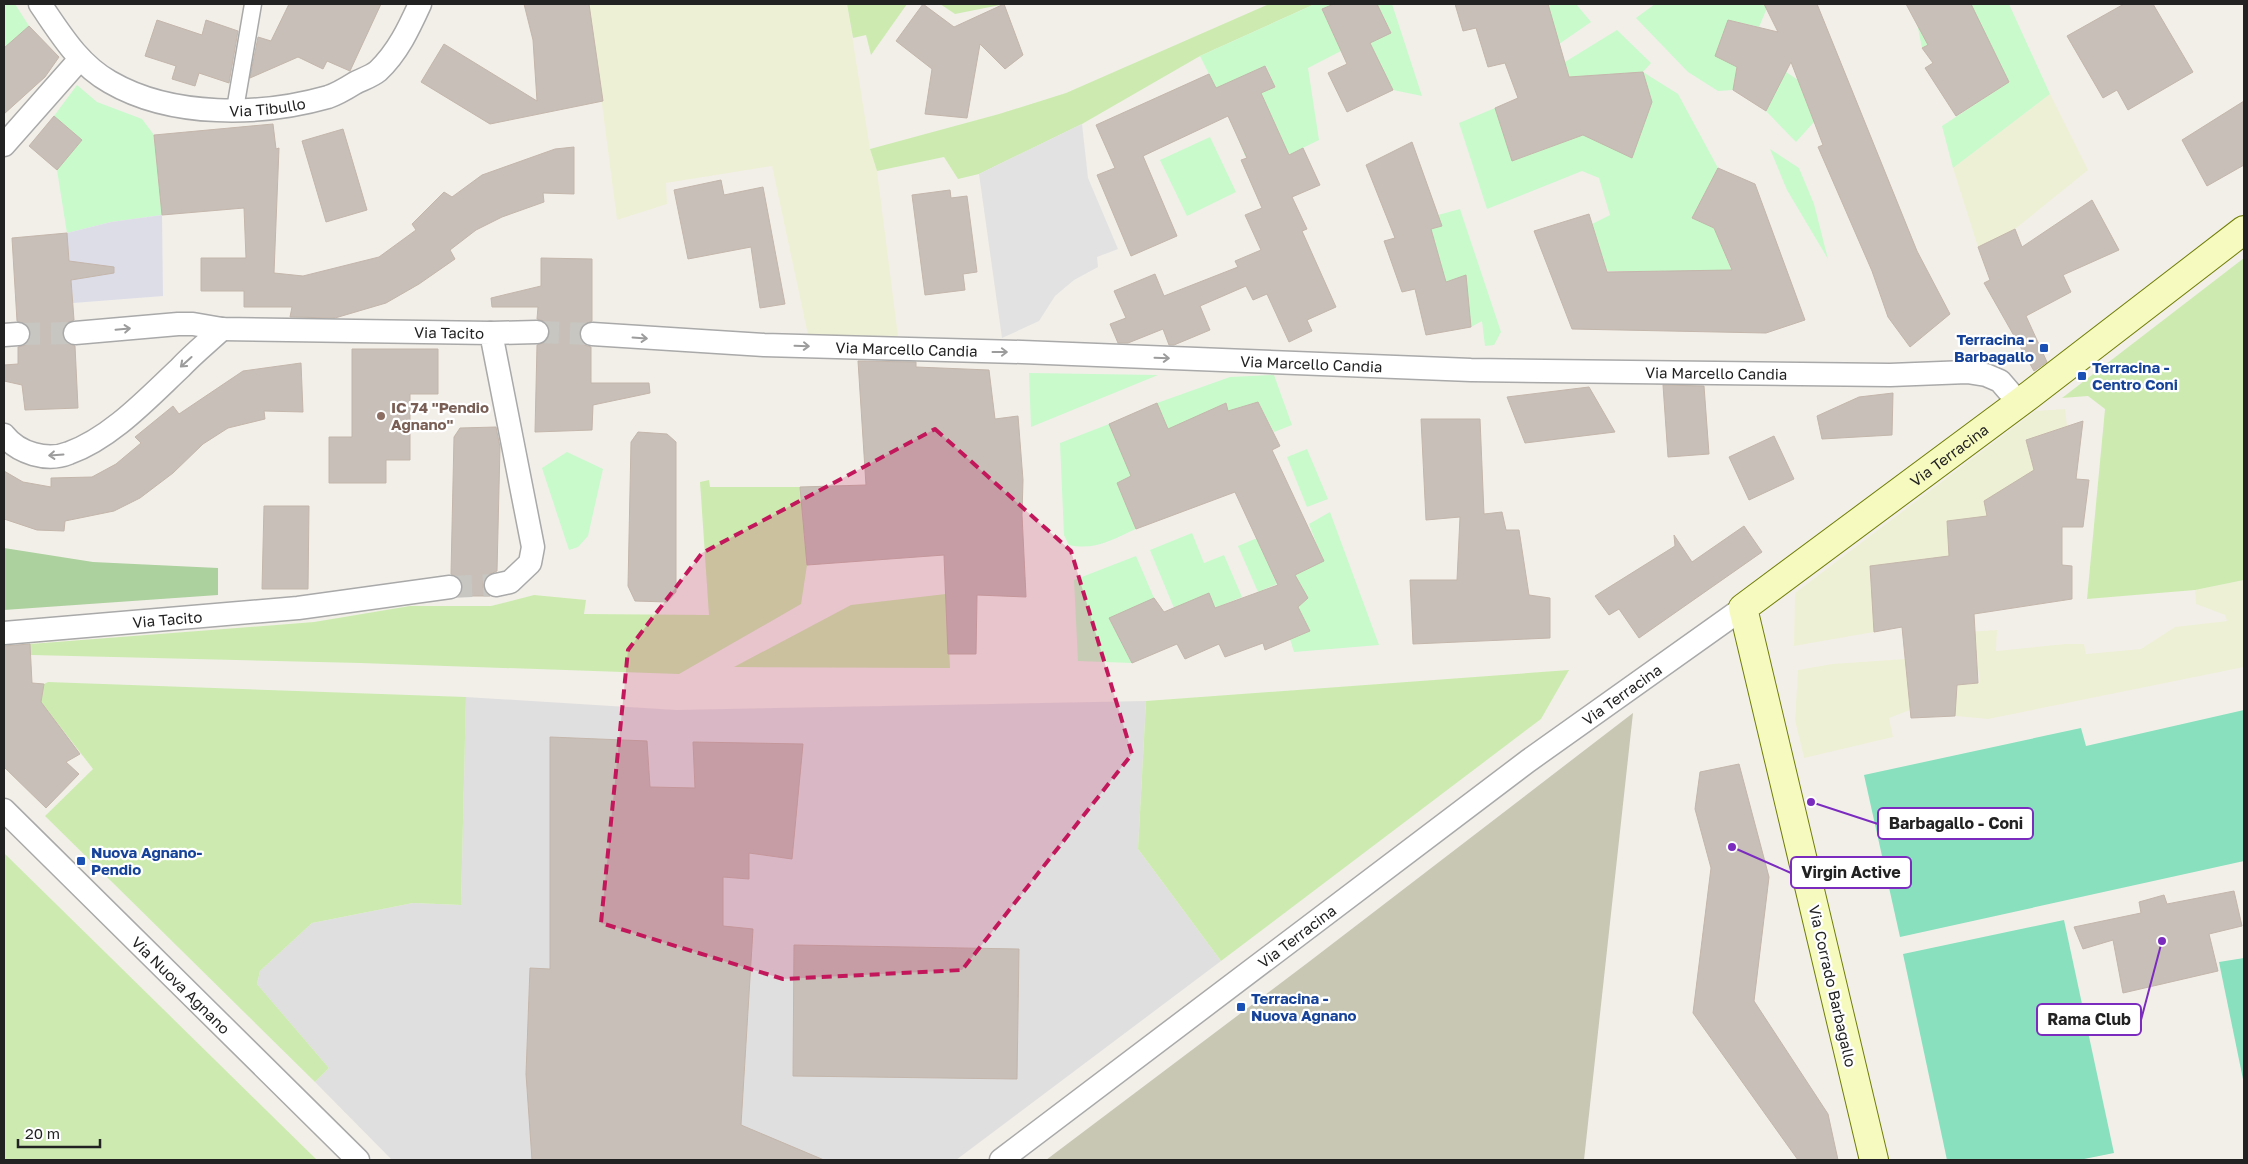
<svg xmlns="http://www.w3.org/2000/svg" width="2248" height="1164" font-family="'Golos Text',sans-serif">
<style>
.residential{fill:#e0dfdf}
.construction{fill:#c7c7b4}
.farmland{fill:#eef0d5}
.grass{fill:#cdebb0}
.forest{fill:#add19e}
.park{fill:#c8facc}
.pitch{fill:#88e0be}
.parking{fill:#e2e2e2}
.plaza{fill:#dddde8}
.building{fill:#c7bfb8;stroke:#c4b6ab}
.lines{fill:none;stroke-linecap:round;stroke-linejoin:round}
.minor-tunnel{stroke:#c8c6c1;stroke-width:22;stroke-dasharray:22 11;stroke-linecap:butt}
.pedestrian-casing{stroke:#a9a9a9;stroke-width:19}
.minor-casing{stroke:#a9a9a9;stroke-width:25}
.secondary-casing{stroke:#707d05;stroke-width:30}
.pedestrian{stroke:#fff;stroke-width:16}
.minor{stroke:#fff;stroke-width:22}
.secondary{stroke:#f7fabf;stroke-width:28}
.oneway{stroke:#9c9c9c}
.marked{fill:#c2185b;fill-opacity:0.2;stroke:#c2185b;stroke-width:4;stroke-dasharray:10 6;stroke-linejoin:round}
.transit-dot{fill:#1a4fb4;stroke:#fff;stroke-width:2}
.education-dot{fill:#8d6e63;stroke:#fff;stroke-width:2}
.labels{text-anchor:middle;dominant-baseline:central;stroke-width:4.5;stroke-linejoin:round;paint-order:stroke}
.street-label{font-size:15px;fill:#222;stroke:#fff}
.transit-label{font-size:15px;font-weight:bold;fill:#164399;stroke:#fff;text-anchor:start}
.education-label{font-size:15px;font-weight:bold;fill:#785e54;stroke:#fff;text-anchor:start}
.leader{fill:none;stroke:#7b2cbf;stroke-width:2}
.callout-dot{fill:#7b2cbf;stroke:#fff;stroke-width:2}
.callout{fill:#fff;stroke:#7b2cbf;stroke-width:2}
.callout-label{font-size:16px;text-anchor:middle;font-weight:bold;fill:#222}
</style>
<rect width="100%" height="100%" fill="#f2efe9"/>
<!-- residential -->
<path class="residential" d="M466,697L676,710L1146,701L1138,849L1221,961L956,1160H392L315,1082L329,1068L257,984L260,971L312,923L413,903L461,905Z"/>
<!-- construction -->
<path class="construction" d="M1633,713L1584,1160H1046L1310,961Z"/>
<!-- farmland -->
<g class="farmland">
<path d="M589,4H847L870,149L877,171L898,336L808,335L772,166L666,183L667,204L617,220Z"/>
<path d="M2050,94L2088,170L2015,229L1978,247L1953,168Z"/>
<path d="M2065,409L2067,426L2026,440L2034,470L1949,556L1870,567L1871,592L1897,596L1873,615L1874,632L1794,646L1795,593L2035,411Z"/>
<path d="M2244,580V667L1988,719L1955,716L1957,685L1980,683L1976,652L1952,633L1997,630L1996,651L2065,644H2084L2086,654L2141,649L2175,627L2227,621L2225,615L2196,604L2195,590Z"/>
<path d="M1905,659L1910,710L1889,718L1893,737L1804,758L1795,720L1798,670L1832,664Z"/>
</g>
<!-- grass -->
<g class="grass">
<path d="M847,4H907L871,55L866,35L853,38Z"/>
<path d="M940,4H1005L955,14Z"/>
<path d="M1269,4H1315L1200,56L1082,124L979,174L958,179L944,157L877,171L870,149L999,114L1066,93Z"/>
<path d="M2244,258V580L2195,590L2087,599L2105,409L2088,396L2062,398Z"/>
<path d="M709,480L710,487H800L807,565L801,604L679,674L360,663L31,655L30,644L314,622L410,606H491L534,595L586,600L584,614L709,615L700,482Z"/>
<path d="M946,594L950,668L734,667L851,605Z"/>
<path d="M1569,670L1541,719L1221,961L1138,849L1146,701Z"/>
<path d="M48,682L466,697L461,905L413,903L312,923L260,971L257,984L329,1068L315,1082L45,816L93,769L41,702L44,684Z"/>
<path d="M4,853L317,1160H4Z"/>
</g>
<!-- forest -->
<path class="forest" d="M4,548L93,562L218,568V595L4,610Z"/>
<!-- park -->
<g class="park">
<path d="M4,4H15L29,26L4,48Z"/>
<path d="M1315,4H1334L1322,10L1341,51L1308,68L1319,140L1276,161L1270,147L1246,158L1237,136L1273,120L1261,93L1275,87L1266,66L1216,88L1200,56Z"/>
<path d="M1377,4H1392L1422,96L1393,90L1370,43L1391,32Z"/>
<path d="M1548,4H1576L1591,22L1559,44Z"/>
<path d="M1655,4H1764L1767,8L1759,27L1728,20L1737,67L1733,90L1718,91L1688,72L1636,18Z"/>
<path d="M1953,4H2009L2050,94L1953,168L1942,126L2009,82L1980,23L1922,48L1917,23Z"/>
<path d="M1617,30L1651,63L1643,72L1678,94L1718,168L1692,218L1714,228L1735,279L1698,271H1607L1592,224L1610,215L1599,178L1582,171L1487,209L1459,123L1495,108L1512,161L1583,135L1632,157L1652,102L1643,72L1569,77L1565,62Z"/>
<path d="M1786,72L1798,80L1814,122L1796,142L1766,111Z"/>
<path d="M77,85L97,102L142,119L154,135L162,215L111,222L67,233L57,170L82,140L54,116Z"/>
<path d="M1210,137L1236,192L1187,216L1160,160Z"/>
<path d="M1770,149L1799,168L1814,204L1828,259L1787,190Z"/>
<path d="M1460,209L1501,332L1494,345L1485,346L1482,321L1471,327L1446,282L1431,229L1442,226L1438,215Z"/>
<path d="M1029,373L1158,375L1031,427Z"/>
<path d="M1274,375L1292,425L1274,432L1258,402L1228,411L1225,403L1202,414L1212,443L1172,439L1157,403L1230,377Z"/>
<path d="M1109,424L1124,460L1139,456L1146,469L1117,483L1136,529C1113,539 1095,551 1069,545L1064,535L1060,443Z"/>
<path d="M1307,449L1328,499L1307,507L1287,457Z"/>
<path d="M567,452L603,469L588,536L578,547L569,550L542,468Z"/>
<path d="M1330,512L1379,645L1294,652L1290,639L1310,631L1298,607L1308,598L1295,575L1323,561L1309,524Z"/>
<path d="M1192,533L1204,563L1224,555L1242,597L1215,608L1209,594L1174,608L1150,550Z"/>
<path d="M1257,538L1277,584L1258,592L1238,546Z"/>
<path d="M1136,556L1154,598L1109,619L1132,663L1078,661L1074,580Z"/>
</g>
<!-- pitch -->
<g class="pitch">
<path d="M2244,710V861L1900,937L1864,775L2081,728L2086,746Z"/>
<path d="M2064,920L2114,1153L2079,1160H1947L1903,954Z"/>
<path d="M2244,958V1084L2219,962Z"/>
</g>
<!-- parking -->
<path class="parking" d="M1082,124L1088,178L1118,249L1097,257L1098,267L1074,280L1055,296L1039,321L1002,338L979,174Z"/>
<!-- plaza -->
<path class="plaza" d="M162,215L163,296L73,303L71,280L93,276L69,261L67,233L111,222Z"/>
<!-- building -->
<g class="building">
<path d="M289,4H381L350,71L327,61L323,69L298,57L250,78L258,37L271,41Z"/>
<path d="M524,4H589L603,101L490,124L421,82L444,44L537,101L533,40Z"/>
<path d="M923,4L954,27L1004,4L1023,55L1005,69L980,44L967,118L925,114L932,69L896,41Z"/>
<path d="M1334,4H1377L1391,33L1370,43L1393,90L1347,112L1328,73L1347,64L1322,9Z"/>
<path d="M1455,4H1548L1569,77L1643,72L1652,102L1632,158L1583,135L1512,161L1495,108L1518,98L1505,63L1488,67L1476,28L1463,31Z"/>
<path d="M1764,4H1817L1917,251L1950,314L1910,347L1888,317L1872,271L1818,147L1823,145L1791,62L1766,111L1733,90L1737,67L1715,56L1728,20L1778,32Z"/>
<path d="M1906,4H1971L2009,82L1956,116L1925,68L1933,63L1922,48L1928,45Z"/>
<path d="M2124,4H2153L2193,72L2128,110L2117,90L2103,98L2067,36Z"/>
<path d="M157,20L202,35L206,20L238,31L229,83L199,73L195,86L172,79L176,66L145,56Z"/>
<path d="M29,26L59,57L45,77L4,114V48Z"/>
<path d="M1265,66L1275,87L1261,93L1289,155L1303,148L1320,185L1292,197L1307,229L1302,231L1336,307L1307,320L1312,331L1289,342L1267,294L1253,300L1246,286L1200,306L1210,330L1174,345H1169L1163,329L1128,343H1118L1110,324L1126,318L1114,291L1155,274L1164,296L1238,267L1235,261L1261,250L1245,215L1262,208L1241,160L1247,158L1228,116L1143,156L1177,236L1131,256L1097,175L1115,168L1096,125L1209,74L1216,88Z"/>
<path d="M2244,101V165L2207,186L2182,140Z"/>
<path d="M54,116L82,140L57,170L29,146Z"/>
<path d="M273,124L276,149L279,148L274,273L303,276L379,257L416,230L412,224L444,192L452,197L482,175L555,149L574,147V194L543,193L544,202L502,217L476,230L450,250L455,259L419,284L386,303L335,318L290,317L292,307H244V291H201V258H246L244,208L162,215L154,135Z"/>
<path d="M343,129L367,210L326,222L302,141Z"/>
<path d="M1412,142L1442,226L1431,229L1446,282L1466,275L1471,327L1426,335L1415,289L1402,292L1384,241L1395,238L1366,165Z"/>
<path d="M1718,168L1755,184L1805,320L1766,333L1572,329L1534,231L1589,214L1607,272L1732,270L1714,228L1692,218Z"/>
<path d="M721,180L724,195L763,187L785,304L760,308L751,247L688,259L674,190Z"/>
<path d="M950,190L951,198L967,196L977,272L963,274L965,290L925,295L912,195Z"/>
<path d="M2092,200L2119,250L2063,275L2071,292L2026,316L2047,362L2034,371L1984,283L1990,280L1978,247L2015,229L2022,247Z"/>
<path d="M67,233L69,261L114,267V273L71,280L74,320L67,323L62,334L65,341L75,346L78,408L25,410L22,385L4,381V365L18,364V347L26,345L31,334L29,326L17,321L12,238Z"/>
<path d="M541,258L592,259V321L581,326L579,334L584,345L591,347V383H649L650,393L593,405L592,430L535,432L537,345L543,343L548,339L550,332L548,326L544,321L537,319L538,307H492L491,298L541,286Z"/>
<path d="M352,349H438V394H410V460H386V483H329V437H352Z"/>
<path d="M858,361L916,362V367L989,370L995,419L1018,416L1023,480L1022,515L1026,597L977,595L976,654H948L944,555L807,565L800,487L866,485Z"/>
<path d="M301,363L303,412L264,411L265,419L228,428L203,444L173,473L140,498L114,511L65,521L64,531L37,530L4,519V471L23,482L51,487V478L92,477L116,464L141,443L135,437L173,406L179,414L243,371Z"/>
<path d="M1663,385L1704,386L1709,454L1668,457Z"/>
<path d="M1589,387L1615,432L1525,443L1507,397Z"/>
<path d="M1893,393L1892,435L1822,439L1817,416L1859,397Z"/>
<path d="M1258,402L1280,446L1272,450L1324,561L1295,575L1308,598L1298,607L1310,631L1265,650L1263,643L1225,657L1219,644L1185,659L1177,644L1132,663L1109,618L1154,598L1164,612L1209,593L1215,608L1278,585L1235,492L1136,529L1117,483L1131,476L1109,424L1157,403L1168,429L1226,403L1228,411Z"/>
<path d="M1421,419H1480L1484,514L1502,512L1506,530H1519L1529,595L1550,598V638L1413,644L1410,580H1457L1460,517L1426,520Z"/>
<path d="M2083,421L2076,479L2089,480L2083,527H2062V565L2072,566V599L1974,614L1978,683L1957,685L1955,716L1911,718L1902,627L1874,632L1870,566L1949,556L1947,521L1987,516L1984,501L2034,470L2026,440Z"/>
<path d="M496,427L500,447L497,571L488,575L483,581V588L490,596H459L462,591L463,585L460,579L451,574L454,437L460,428Z"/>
<path d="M638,432L667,434L676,442V592L667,602L635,601L628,586L631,442Z"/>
<path d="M1774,436L1794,479L1749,500L1729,457Z"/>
<path d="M264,506H309L308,589H262Z"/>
<path d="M1744,526L1762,552L1639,638L1619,609L1609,615L1595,596L1675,546L1674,535L1692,562Z"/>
<path d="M30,644L32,683L44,684L41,702L80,754L66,762L79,774L46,808L4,767V646Z"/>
<path d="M550,737L647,741L650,787L695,788L693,742L803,744L792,859L749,853V879L723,877V926L753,929L741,1125L824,1160H532L526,1074L530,968L550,969Z"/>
<path d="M1739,764L1769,877L1754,1001L1828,1114L1838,1160H1798L1693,1013L1711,868L1695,809L1700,772Z"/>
<path d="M2234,891L2242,926L2209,934L2218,971L2123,993L2113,940L2083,949L2074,927L2141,913L2139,902L2164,895L2167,904Z"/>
<path d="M794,945L1019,949L1017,1079L793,1076Z"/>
</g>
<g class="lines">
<!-- minor-tunnel -->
<g class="minor-tunnel">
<path d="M537,332L592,334"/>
<path d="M18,334L75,333"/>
<path d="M450,587L496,585"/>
</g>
<!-- pedestrian casing -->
<g class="pedestrian-casing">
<path id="pedestrian" d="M235,109L253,4"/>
</g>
<!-- minor casing -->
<g class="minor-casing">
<g id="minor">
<path id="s1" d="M40,4C60,33 78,64 110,82C172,118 261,116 328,97C337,94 347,88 355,83C363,79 372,76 378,71C398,52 409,28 420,4"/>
<path d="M4,145L80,59"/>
<path id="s2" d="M75,333L178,324H193L222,329L491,333L533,547L530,563L510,582L496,585"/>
<path d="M491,333L537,332"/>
<path id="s3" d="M592,334L764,345L1022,352L1471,370L1890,375L1967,372L1986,375L2000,381L2019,403"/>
<path d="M4,335L18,334"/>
<path d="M4,435C18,453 47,462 69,453C111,438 148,398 180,368C193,354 208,342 222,329"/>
<path id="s4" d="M4,633L298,608L450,587"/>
<path id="s5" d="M4,810L358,1160"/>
<path id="s6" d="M1001,1160L1528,761L1743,608"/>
</g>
</g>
<!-- secondary casing -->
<g class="secondary-casing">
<g id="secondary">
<path id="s7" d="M1874,1160L1743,608L2031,394L2244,230"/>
</g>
</g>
<!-- pedestrian -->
<use href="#pedestrian" class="pedestrian"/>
<!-- minor -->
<use href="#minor" class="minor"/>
<!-- secondary -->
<use href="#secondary" class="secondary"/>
</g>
<!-- one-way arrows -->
<defs><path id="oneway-shaft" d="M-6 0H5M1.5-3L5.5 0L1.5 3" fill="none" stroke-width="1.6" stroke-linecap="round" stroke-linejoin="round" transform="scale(1.25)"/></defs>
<g class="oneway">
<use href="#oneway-shaft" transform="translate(123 329) rotate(-5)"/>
<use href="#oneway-shaft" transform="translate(640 338) rotate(4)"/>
<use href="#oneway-shaft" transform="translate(802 346) rotate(2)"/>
<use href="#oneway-shaft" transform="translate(1000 352)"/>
<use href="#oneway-shaft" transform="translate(1162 358) rotate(2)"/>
<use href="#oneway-shaft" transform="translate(186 362) rotate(138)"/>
<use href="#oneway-shaft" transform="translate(56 455) rotate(176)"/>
</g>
<!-- marked area -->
<path class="marked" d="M935,429L1071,551L1132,754L962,970L783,979L601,923L628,650L702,553Z"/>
<!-- markers -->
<g class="transit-dot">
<rect x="2039" y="343" width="10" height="10" rx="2.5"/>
<rect x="2077" y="371" width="10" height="10" rx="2.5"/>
<rect x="76" y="856" width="10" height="10" rx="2.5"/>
<rect x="1236" y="1002" width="10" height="10" rx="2.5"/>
</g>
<circle class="education-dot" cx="381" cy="416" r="5"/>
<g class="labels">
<!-- street labels -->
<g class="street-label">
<text stroke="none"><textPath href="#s1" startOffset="268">Via Tibullo</textPath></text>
<text stroke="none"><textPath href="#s2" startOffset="375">Via Tacito</textPath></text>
<text stroke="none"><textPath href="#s3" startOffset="315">Via Marcello Candia</textPath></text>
<text stroke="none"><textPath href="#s3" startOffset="720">Via Marcello Candia</textPath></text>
<text stroke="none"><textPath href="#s3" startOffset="1125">Via Marcello Candia</textPath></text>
<text stroke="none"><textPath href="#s7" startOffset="824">Via Terracina</textPath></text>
<text stroke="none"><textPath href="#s4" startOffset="164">Via Tacito</textPath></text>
<text stroke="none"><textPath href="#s6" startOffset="776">Via Terracina</textPath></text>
<text stroke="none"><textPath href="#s6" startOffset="371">Via Terracina</textPath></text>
<text stroke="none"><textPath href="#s5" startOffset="249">Via Nuova Agnano</textPath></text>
<text transform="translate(1833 986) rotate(77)">Via Corrado Barbagallo</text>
</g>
<!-- transit labels -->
<g class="transit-label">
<text x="2034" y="339" text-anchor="end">Terracina -<tspan x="2034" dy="17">Barbagallo</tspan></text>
<text x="2092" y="367">Terracina -<tspan x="2092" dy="17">Centro Coni</tspan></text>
<text x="91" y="852">Nuova Agnano-<tspan x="91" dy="17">Pendio</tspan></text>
<text x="1251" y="998">Terracina -<tspan x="1251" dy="17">Nuova Agnano</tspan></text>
</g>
<!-- education labels -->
<g class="education-label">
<text x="391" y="407">IC 74 "Pendio<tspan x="391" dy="17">Agnano"</tspan></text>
</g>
</g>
<!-- callouts -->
<path class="leader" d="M1811 802L1878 824M1732 847L1791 873M2162 941L2141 1020"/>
<g class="callout-dot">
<circle cx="1811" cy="802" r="5"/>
<circle cx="1732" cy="847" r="5"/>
<circle cx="2162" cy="941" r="5"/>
</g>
<g class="callout">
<rect x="1878" y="808" width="155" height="31" rx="5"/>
<rect x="1791" y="857" width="120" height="31" rx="5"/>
<rect x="2037" y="1004" width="104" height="31" rx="5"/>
</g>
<g class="callout-label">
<text x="1956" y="829">Barbagallo - Coni</text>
<text x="1851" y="878">Virgin Active</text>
<text x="2089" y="1025">Rama Club</text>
</g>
<!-- border -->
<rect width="2248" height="1164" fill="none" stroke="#222222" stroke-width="10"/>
<!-- scale -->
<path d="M18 1139v8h82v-8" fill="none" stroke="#222222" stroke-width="2.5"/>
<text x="25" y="1139" font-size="15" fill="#222222" stroke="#ffffff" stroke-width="4" paint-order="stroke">20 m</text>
</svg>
